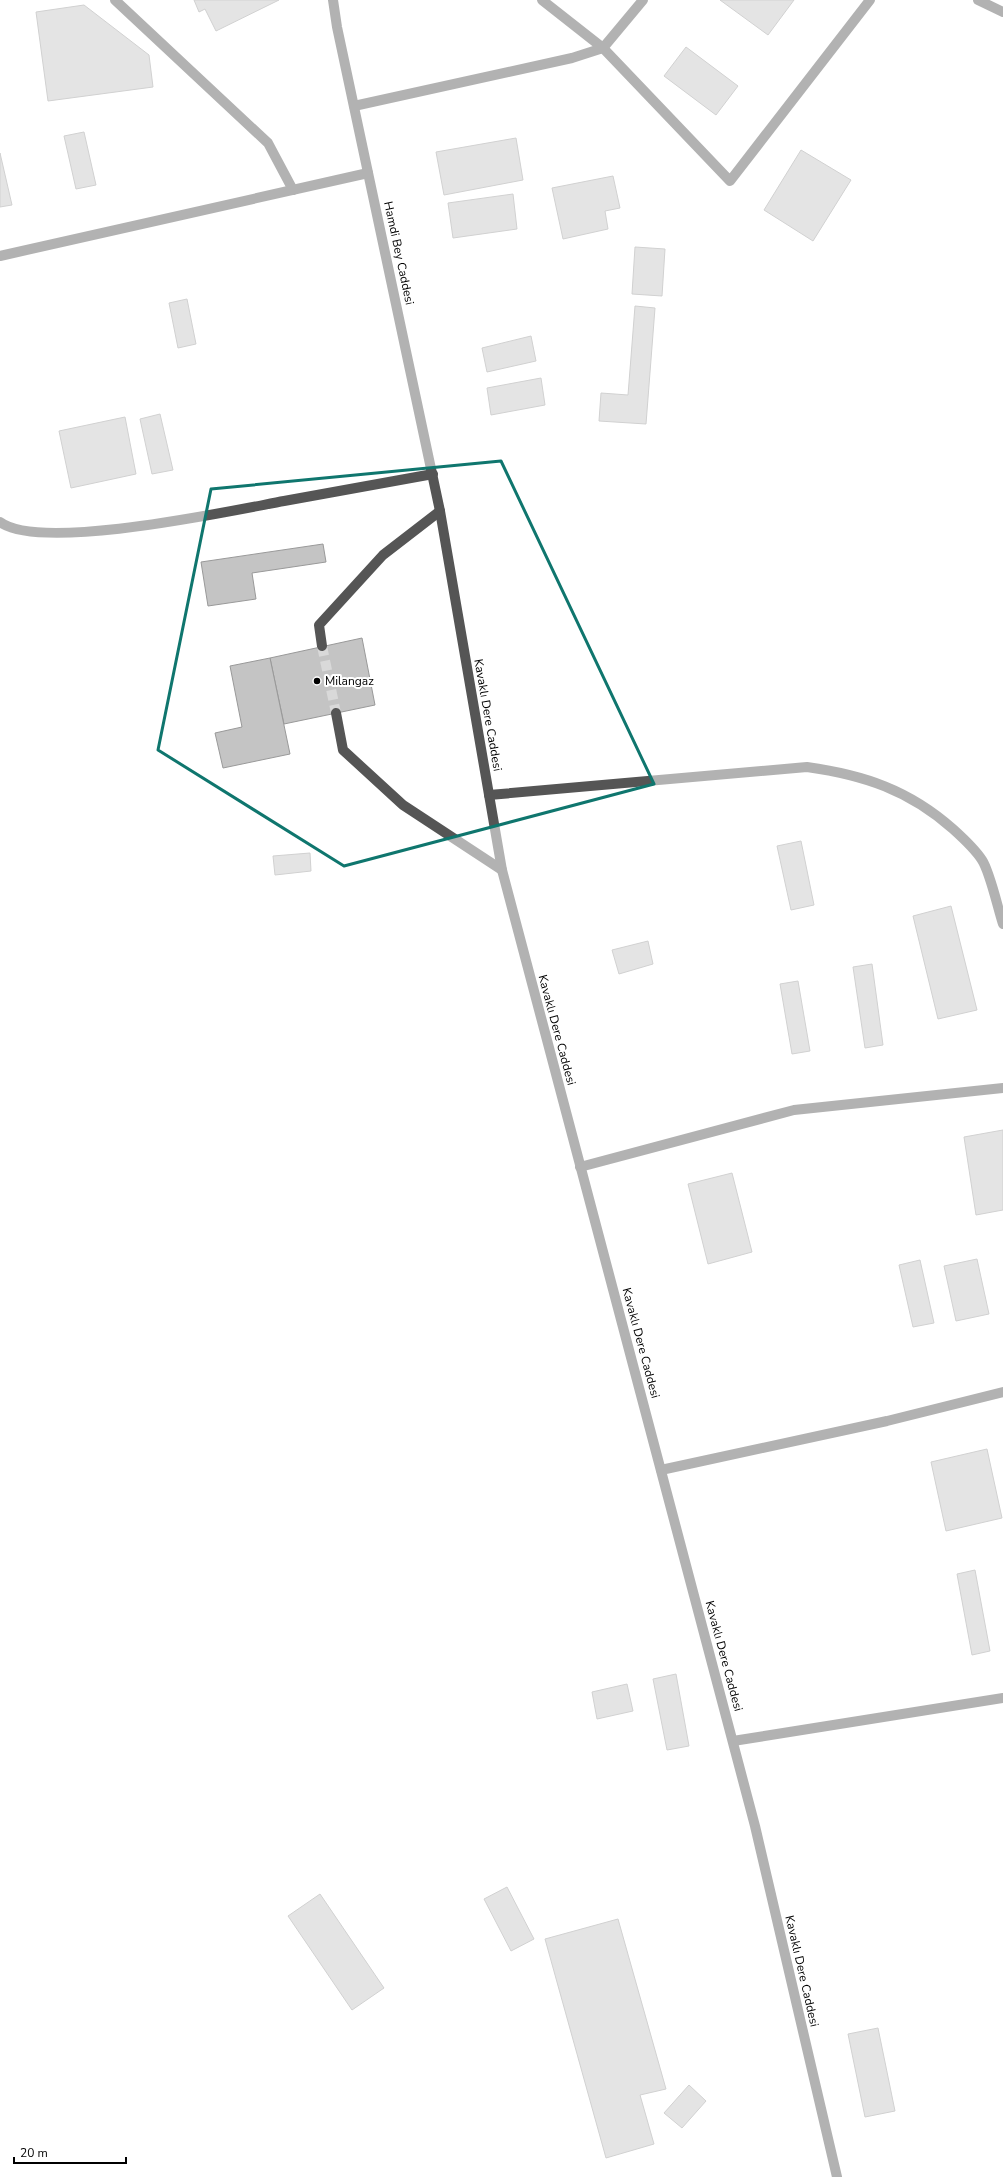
<svg xmlns="http://www.w3.org/2000/svg" width="1003" height="2177" font-family="'Nunito Sans',sans-serif">
<style>
.building{fill:#c4c4c4;stroke:#999}
.lines{fill:none;stroke-linecap:round;stroke-linejoin:round}
.minor-tunnel{stroke:#d9d9d9;stroke-width:10;stroke-dasharray:10 5;stroke-linecap:butt}
.minor{stroke:#555;stroke-width:10}
.marked{fill:none;stroke:#0f766e;stroke-width:3;stroke-linejoin:round}
.poi-dot{fill:#000;stroke:#fff;stroke-width:1.5}
.labels{text-anchor:middle;dominant-baseline:central;stroke-width:4;stroke-linejoin:round;paint-order:stroke}
.street-label{font-size:12px;fill:#000;stroke:#fff}
.poi-label{font-size:12px;fill:#000;stroke:#fff;text-anchor:start}
</style>
<rect width="100%" height="100%" fill="#fff"/>
<!-- building -->
<g class="building">
<path d="M194,0H279L216,31L205,9L199,12Z"/>
<path d="M720,0H794L768,35Z"/>
<path d="M84,5L149,55L153,87L48,101L36,12Z"/>
<path d="M686,47L738,86L716,115L664,76Z"/>
<path d="M84,132L96,185L76,189L64,136Z"/>
<path d="M516,138L523,180L444,195L436,152Z"/>
<path d="M801,150L851,180L813,241L764,210Z"/>
<path d="M0,153L12,205L0,207Z"/>
<path d="M613,176L620,208L605,211L608,229L563,239L552,188Z"/>
<path d="M513,194L517,229L453,238L448,203Z"/>
<path d="M635,247L665,249L662,296L632,294Z"/>
<path d="M187,299L196,344L178,348L169,303Z"/>
<path d="M635,306L655,308L646,424L599,421L601,393L628,395Z"/>
<path d="M531,336L536,361L487,372L482,348Z"/>
<path d="M541,378L545,405L491,415L487,388Z"/>
<path d="M160,414L173,470L152,474L140,419Z"/>
<path d="M125,417L136,474L71,488L59,431Z"/>
<path d="M323,544L326,562L252,573L256,599L208,606L201,562Z"/>
<path d="M362,638L375,705L284,724L270,658Z"/>
<path d="M270,658L290,754L223,768L215,733L242,727L230,666Z"/>
<path d="M801,841L814,905L791,910L777,846Z"/>
<path d="M310,853L311,871L275,875L273,856Z"/>
<path d="M951,906L977,1010L938,1019L913,916Z"/>
<path d="M648,941L653,964L619,974L612,950Z"/>
<path d="M872,964L883,1045L865,1048L853,967Z"/>
<path d="M798,981L810,1051L792,1054L780,984Z"/>
<path d="M1003,1130V1210L976,1215L964,1137Z"/>
<path d="M732,1173L752,1252L708,1264L688,1184Z"/>
<path d="M977,1259L989,1314L956,1321L944,1266Z"/>
<path d="M920,1260L934,1323L913,1327L899,1265Z"/>
<path d="M987,1449L1002,1518L946,1531L931,1462Z"/>
<path d="M975,1570L990,1651L972,1655L957,1574Z"/>
<path d="M676,1674L689,1746L667,1750L653,1679Z"/>
<path d="M627,1684L633,1711L597,1719L592,1692Z"/>
<path d="M507,1887L534,1939L511,1951L484,1899Z"/>
<path d="M320,1894L384,1988L352,2010L288,1916Z"/>
<path d="M618,1919L666,2089L640,2095L654,2144L606,2158L545,1939Z"/>
<path d="M878,2028L895,2111L865,2117L848,2034Z"/>
<path d="M689,2085L706,2101L682,2128L664,2113Z"/>
</g>
<g class="lines">
<!-- minor-tunnel -->
<path class="minor-tunnel" d="M322,646L336,713"/>
<!-- minor -->
<g class="minor">
<path d="M115,0L268,143L293,190"/>
<path d="M333,0L337,27L440,511L502,870L755,1826L837,2177"/>
<path d="M542,0L603,48L730,181L870,0"/>
<path d="M978,0L1003,12"/>
<path d="M354,106L572,58L603,48L643,0"/>
<path d="M0,256L368,173"/>
<path d="M0,522C40,552 230,511 284,501C333,492 383,483 433,474"/>
<path d="M322,646L319,625L383,555L440,511"/>
<path d="M336,713L343,750L403,805L502,870"/>
<path d="M489,795L807,767C864,775 909,790 953,829C963,838 975,849 982,860C990,872 998,909 1003,924"/>
<path d="M580,1167L794,1110L1003,1088"/>
<path d="M661,1470L887,1421L1003,1392"/>
<path d="M733,1741L1003,1698"/>
</g>
</g>
<!-- marked area -->
<path d="M0 0H1003V2177H0ZM501,461L654,784L344,866L158,750L211,489Z" fill="#fff" fill-opacity=".55" fill-rule="evenodd"/>
<path class="marked" d="M501,461L654,784L344,866L158,750L211,489Z"/>
<!-- markers -->
<circle class="poi-dot" cx="317" cy="681" r="4"/>
<g class="labels">
<!-- street labels -->
<g class="street-label">
<text transform="translate(399 253) rotate(78)">Hamdi Bey Caddesi</text>
<text transform="translate(488 715) rotate(80)">Kavaklı Dere Caddesi</text>
<text transform="translate(557 1030) rotate(75)">Kavaklı Dere Caddesi</text>
<text transform="translate(641 1343) rotate(75)">Kavaklı Dere Caddesi</text>
<text transform="translate(724 1656) rotate(75)">Kavaklı Dere Caddesi</text>
<text transform="translate(802 1971) rotate(77)">Kavaklı Dere Caddesi</text>
</g>
<!-- poi labels -->
<g class="poi-label">
<text x="325" y="681">Milangaz</text>
</g>
</g>
<!-- scale -->
<path d="M14 2157v6h112v-6" fill="none" stroke="#000000" stroke-width="2"/>
<text x="20" y="2157" font-size="12" fill="#000000" stroke="#ffffff" stroke-width="3" paint-order="stroke">20 m</text>
</svg>
